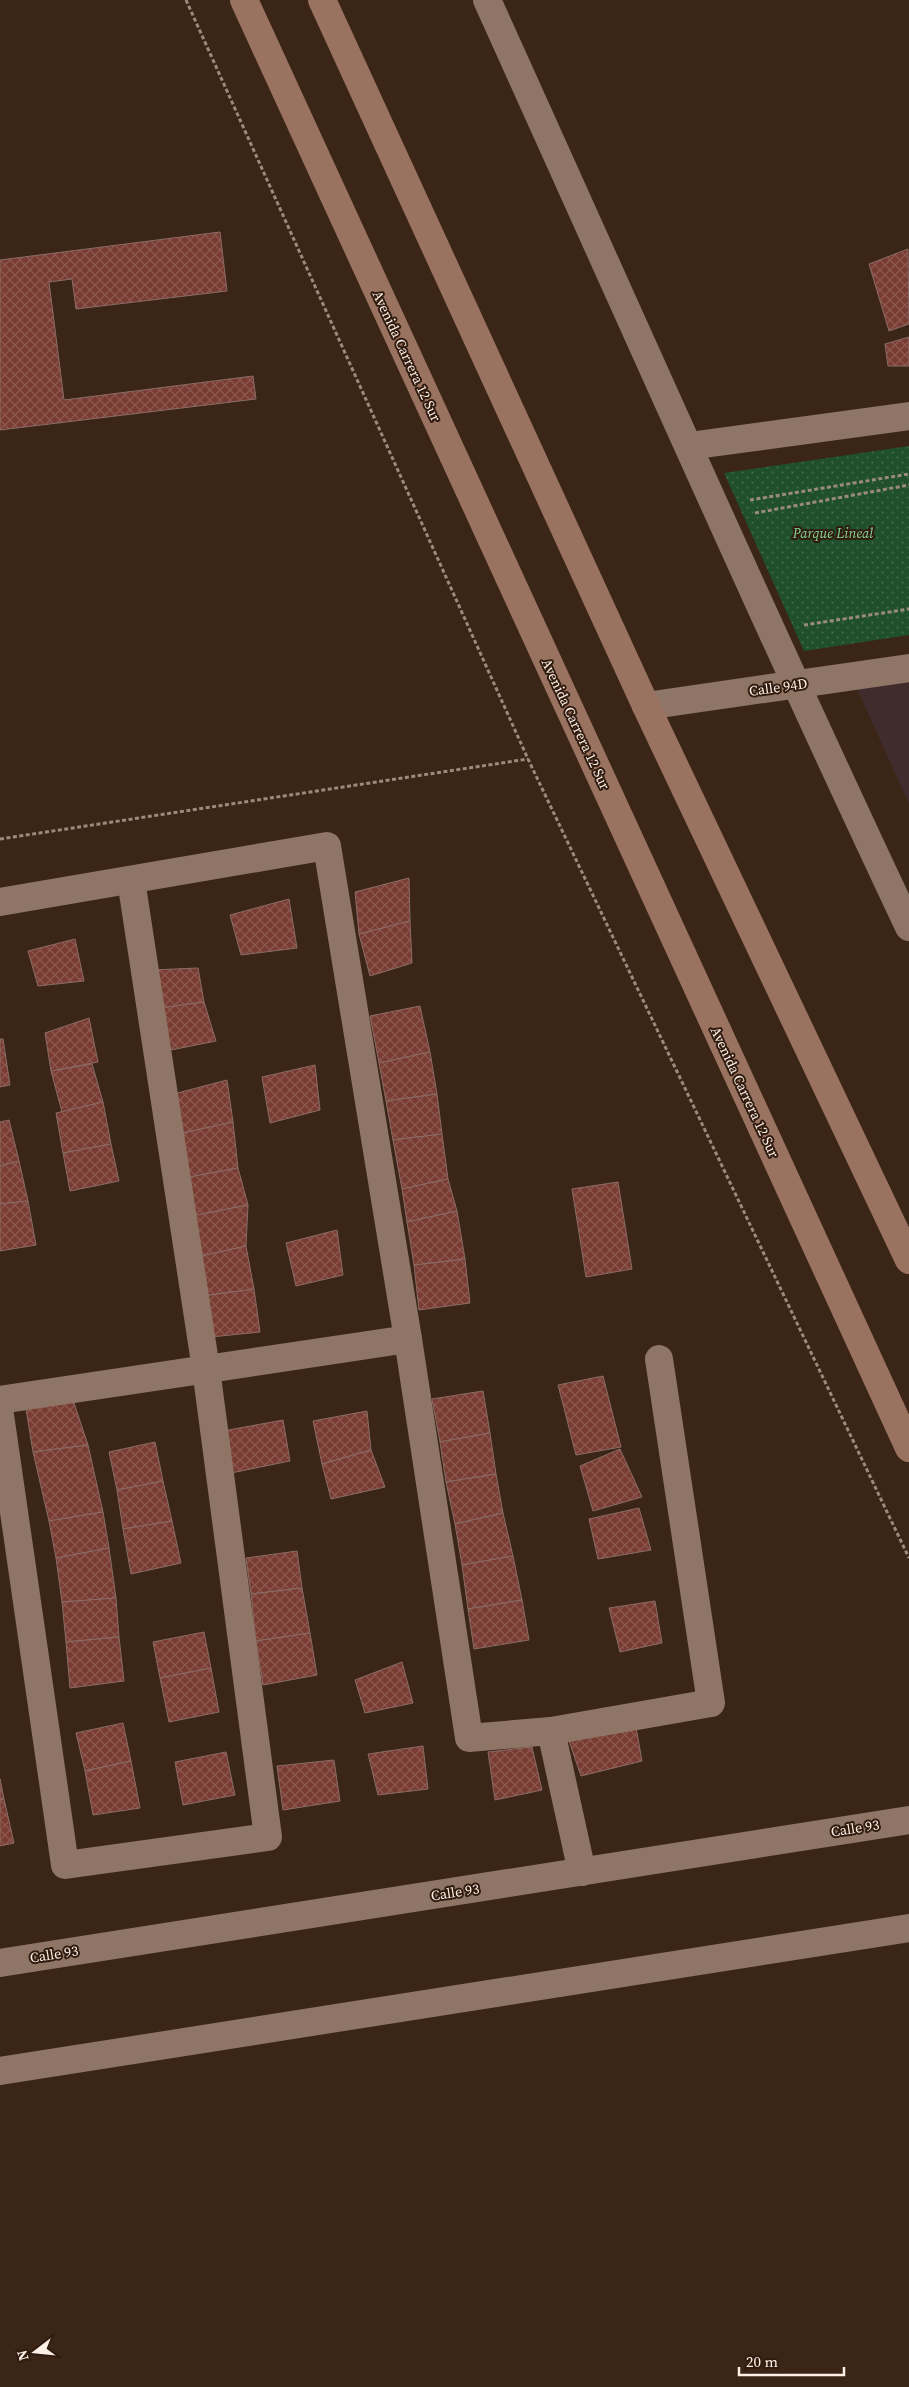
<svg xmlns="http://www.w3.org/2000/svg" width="909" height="2387" font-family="'Source Serif 4',serif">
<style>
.medical{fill:#402c2c}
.park{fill:url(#park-dots)}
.building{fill:url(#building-cross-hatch);stroke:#8a6c67}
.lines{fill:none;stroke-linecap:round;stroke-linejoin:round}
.path{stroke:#9b8a7e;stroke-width:3;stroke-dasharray:4 2.5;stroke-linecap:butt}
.street{stroke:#8e7565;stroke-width:28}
.secondary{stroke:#9a7360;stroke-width:28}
.labels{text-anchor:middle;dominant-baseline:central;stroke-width:4;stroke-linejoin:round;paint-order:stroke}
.street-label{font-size:14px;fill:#fef0e7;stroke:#301b0e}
.park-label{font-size:14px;font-style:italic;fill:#85d495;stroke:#301b0e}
</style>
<defs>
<pattern id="park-dots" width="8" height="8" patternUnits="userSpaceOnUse" patternTransform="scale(1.25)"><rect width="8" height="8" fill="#204f2c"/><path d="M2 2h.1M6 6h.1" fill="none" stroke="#41694b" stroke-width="1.8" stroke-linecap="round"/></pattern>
<pattern id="building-cross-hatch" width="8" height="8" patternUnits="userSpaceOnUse" patternTransform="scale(1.25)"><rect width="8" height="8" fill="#793c32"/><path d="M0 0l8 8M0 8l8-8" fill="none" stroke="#8d5850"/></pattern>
</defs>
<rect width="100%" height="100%" fill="#3a2517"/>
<!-- medical -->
<path class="medical" d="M909,682V804L857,689Z"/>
<!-- park -->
<path class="park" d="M909,446V635L804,651L724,473Z"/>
<!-- building -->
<g class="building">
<path d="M220,232L227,291L76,309L72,279L49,282L64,400L253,376L256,399L0,430V260Z"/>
<path d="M908,249L909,324L889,331L869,264Z"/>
<path d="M909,337V366H888L885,344Z"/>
<path d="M409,878L410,921L359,934L355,892Z"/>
<path d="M289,899L297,948L241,955L230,915Z"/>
<path d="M410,921L412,963L370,976L359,934Z"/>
<path d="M75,939L84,981L38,986L28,951Z"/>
<path d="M198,968L204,1002L160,1008L151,970Z"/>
<path d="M204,1002L216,1041L166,1051L160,1008Z"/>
<path d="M420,1006L430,1052L379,1063L370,1016Z"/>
<path d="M89,1018L98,1062L51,1071L45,1033Z"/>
<path d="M0,1039H3L10,1085L0,1087Z"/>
<path d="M430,1052L437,1094L386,1101L379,1063Z"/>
<path d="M92,1064L103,1102L62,1112L51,1071Z"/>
<path d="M315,1065L320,1110L270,1123L262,1077Z"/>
<path d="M227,1080L233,1122L178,1134L170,1095Z"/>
<path d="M437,1094L442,1134L393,1140L386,1101Z"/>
<path d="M103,1102L111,1144L63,1153L56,1113Z"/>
<path d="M9,1120L19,1161L0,1166V1122Z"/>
<path d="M233,1122L238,1168L190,1177L178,1134Z"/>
<path d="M442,1134L448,1179L402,1189L393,1140Z"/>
<path d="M111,1144L119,1181L70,1191L63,1153Z"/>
<path d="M19,1161L28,1201L0,1204V1166Z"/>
<path d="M238,1168L248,1205L192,1216L184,1178Z"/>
<path d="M448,1179L457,1211L407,1222L402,1189Z"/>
<path d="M618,1182L632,1269L586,1277L572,1189Z"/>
<path d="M28,1201L36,1245L0,1251V1204Z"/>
<path d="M248,1205L246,1246L197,1257L192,1216Z"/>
<path d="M457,1211L465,1259L414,1265L407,1222Z"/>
<path d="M337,1230L343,1275L296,1286L286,1243Z"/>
<path d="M246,1246L254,1289L203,1296L197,1257Z"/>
<path d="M465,1259L470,1303L419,1310L414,1265Z"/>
<path d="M254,1289L260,1332L211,1337L203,1296Z"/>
<path d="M603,1376L621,1447L576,1455L558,1385Z"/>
<path d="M483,1391L490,1433L440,1442L432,1399Z"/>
<path d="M72,1397L88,1445L33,1452L25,1403Z"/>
<path d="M367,1411L371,1450L322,1464L313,1421Z"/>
<path d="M283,1420L290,1461L231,1473L223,1431Z"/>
<path d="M490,1433L496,1474L446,1482L440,1442Z"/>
<path d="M155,1442L163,1481L117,1490L109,1452Z"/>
<path d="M88,1445L103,1512L49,1521L33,1452Z"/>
<path d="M620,1449L642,1497L593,1511L580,1466Z"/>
<path d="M371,1450L385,1487L331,1499L322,1464Z"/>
<path d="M496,1474L503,1513L455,1524L446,1482Z"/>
<path d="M163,1481L172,1521L123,1529L117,1490Z"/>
<path d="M639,1508L651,1550L598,1559L589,1519Z"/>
<path d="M103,1512L109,1548L56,1558L49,1521Z"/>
<path d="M503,1513L513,1556L462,1565L455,1524Z"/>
<path d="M172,1521L181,1563L131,1574L123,1529Z"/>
<path d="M109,1548L116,1598L62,1602L56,1558Z"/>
<path d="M297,1551L302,1588L251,1594L246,1558Z"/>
<path d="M513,1556L522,1600L468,1609L462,1565Z"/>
<path d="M302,1588L310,1633L256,1641L251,1594Z"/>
<path d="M116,1598L119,1637L66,1642L62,1602Z"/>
<path d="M522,1600L529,1640L474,1649L468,1609Z"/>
<path d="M655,1601L662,1643L620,1652L609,1608Z"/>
<path d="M204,1632L211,1668L160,1678L153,1642Z"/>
<path d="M310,1633L317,1675L263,1685L256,1641Z"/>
<path d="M119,1637L124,1681L70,1688L66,1642Z"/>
<path d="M402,1662L413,1703L365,1713L355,1680Z"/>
<path d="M211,1668L219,1712L169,1722L160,1678Z"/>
<path d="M123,1723L131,1761L85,1771L76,1733Z"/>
<path d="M636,1727L642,1761L581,1776L569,1741Z"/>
<path d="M423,1746L428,1789L378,1795L368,1754Z"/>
<path d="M532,1747L542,1790L495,1800L488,1752Z"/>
<path d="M226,1752L235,1795L183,1805L175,1762Z"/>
<path d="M334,1760L340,1801L283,1810L277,1766Z"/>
<path d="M131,1761L140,1808L93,1815L85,1771Z"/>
<path d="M0,1779L4,1799L0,1800Z"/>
<path d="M4,1799L14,1843L0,1846V1800Z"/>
</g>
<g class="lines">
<!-- path -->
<g class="path">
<path d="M186,0L528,759L909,1558"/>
<path d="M750,500L909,474"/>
<path d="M755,513L909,485"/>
<path d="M804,625L909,609"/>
<path d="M0,839L528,759"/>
</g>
<!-- street -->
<g class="street">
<path d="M487,0C627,309 764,620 909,927"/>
<path d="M689,446L909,416"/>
<path d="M646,706L909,668"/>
<path d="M0,902L327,846L408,1339L469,1738L551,1731L711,1703L659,1359"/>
<path d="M0,1400L408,1339"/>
<path d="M0,1415L65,1865L268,1837L206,1369L131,880"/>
<path d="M551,1731L582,1872"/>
<path d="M0,1963L909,1820"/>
<path d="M0,2071L909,1928"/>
</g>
<!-- secondary -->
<g class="secondary">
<path d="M244,0L909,1448"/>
<path d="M322,0L646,706L909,1260"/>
</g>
</g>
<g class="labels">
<!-- street labels -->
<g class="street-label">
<text transform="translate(407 356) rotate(65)">Avenida Carrera 12 Sur</text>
<text transform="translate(778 687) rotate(-8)">Calle 94D</text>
<text transform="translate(576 724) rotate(65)">Avenida Carrera 12 Sur</text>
<text transform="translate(745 1092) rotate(65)">Avenida Carrera 12 Sur</text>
<text transform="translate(855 1828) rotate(-9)">Calle 93</text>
<text transform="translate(455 1892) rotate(-9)">Calle 93</text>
<text transform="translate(54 1954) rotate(-9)">Calle 93</text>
</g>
<!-- park labels -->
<g class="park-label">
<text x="833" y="533">Parque Lineal</text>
</g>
</g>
<!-- north arrow -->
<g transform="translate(35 2352) rotate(254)" stroke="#301b0e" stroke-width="4" paint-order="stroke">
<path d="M0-4L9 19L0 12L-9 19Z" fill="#fef0e7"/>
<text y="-8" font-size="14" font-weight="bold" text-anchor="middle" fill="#fef0e7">N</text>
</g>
<!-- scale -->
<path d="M739 2367v8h105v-8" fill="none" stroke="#fef0e7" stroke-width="2.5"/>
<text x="746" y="2367" font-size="15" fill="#fef0e7" stroke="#301b0e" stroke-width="4" paint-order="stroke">20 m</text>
</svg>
